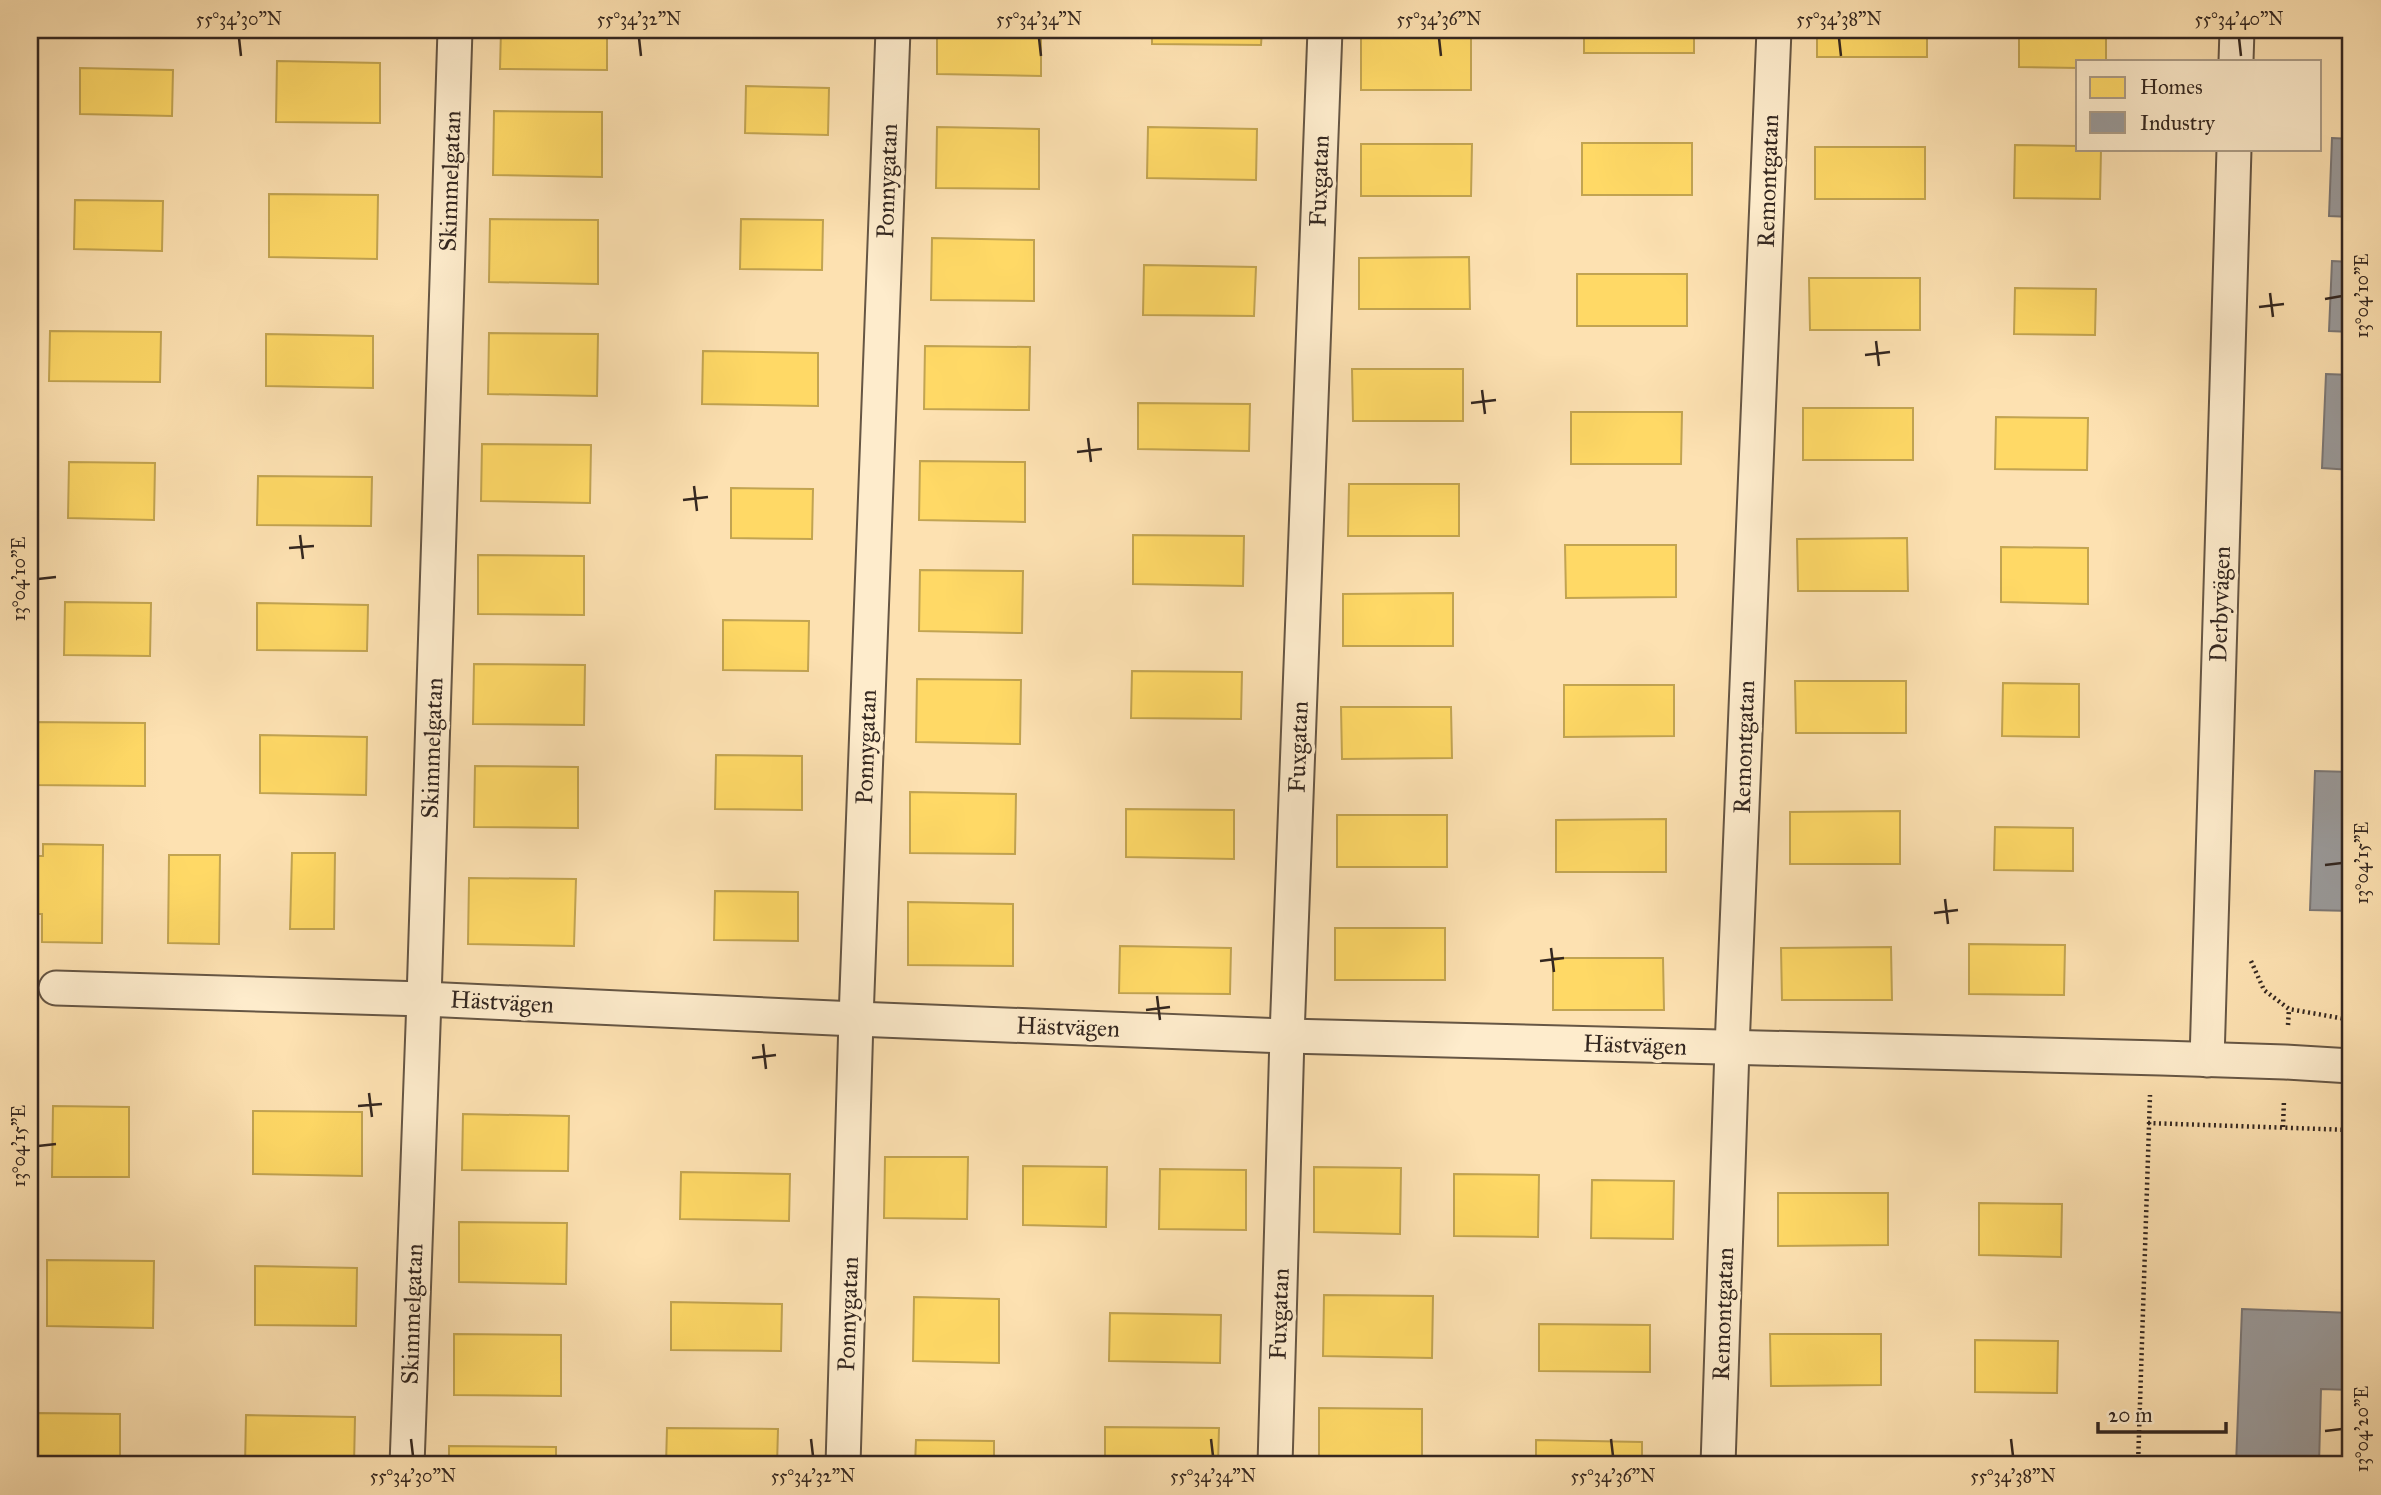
<svg xmlns="http://www.w3.org/2000/svg" width="2381" height="1495" font-family="'IM FELL Great Primer',serif">
<style>
.homes{fill:#ffd966;stroke:#c2a451;stroke-width:2}
.industry{fill:#999;stroke:#7b7775;stroke-width:2}
.lines{fill:none;stroke-linecap:round;stroke-linejoin:round}
.street-casing{stroke:#665644;stroke-width:37}
.path{stroke:#342720;stroke-width:4.5;stroke-dasharray:2 3.5;stroke-linecap:butt}
.street{stroke:#feeccc;stroke-width:33}
.ticks{fill:none;stroke:#342720;stroke-width:2.5}
.labels{text-anchor:middle;dominant-baseline:central;stroke-width:7;stroke-linejoin:round;paint-order:stroke}
.street-label{font-size:24px;fill:#342720;stroke:#feeccc}
.neatline{fill:none;stroke:#342720;stroke-width:2.5}
.ticks-label{font-size:18px;text-anchor:middle;fill:#342720}
</style>
<rect width="100%" height="100%" fill="#fde1b1"/>
<filter id="stains"><feTurbulence type="fractalNoise" baseFrequency=".00286" numOctaves="4"/><feColorMatrix values="0 0 0 0 .2 0 0 0 0 .09 0 0 0 0 .02 0 0 0 .5 -.17"/></filter>
<radialGradient id="worn" r=".72"><stop offset=".6" stop-color="#630" stop-opacity="0"/><stop offset="1" stop-color="#630" stop-opacity=".3"/></radialGradient>
<!-- homes -->
<g class="homes">
<path d="M501,30H607V70L500,69Z"/>
<path d="M937,30H1041V76L937,74Z"/>
<path d="M1152,30H1262L1261,45L1152,44Z"/>
<rect x="1584" y="30" width="110" height="23"/>
<rect x="1817" y="30" width="110" height="27"/>
<path d="M2019,30H2106V61H2078V68L2019,67Z"/>
<path d="M1471,37V90H1361V38Z"/>
<path d="M277,61L380,63V123L276,122Z"/>
<path d="M80,68L173,70L172,116L80,114Z"/>
<path d="M746,86L829,88L828,135L745,133Z"/>
<path d="M494,111L602,112V177L493,175Z"/>
<path d="M937,127L1039,129V189L936,188Z"/>
<path d="M1148,127L1257,129L1256,180L1147,178Z"/>
<rect x="1582" y="143" width="110" height="52"/>
<path d="M1361,144H1472L1471,196H1361Z"/>
<path d="M2015,145L2078,146V149H2101L2100,199L2014,198Z"/>
<rect x="1815" y="147" width="110" height="52"/>
<path d="M269,194L378,195L377,259L269,257Z"/>
<path d="M75,200L163,201L162,251L74,249Z"/>
<path d="M490,219L598,220V284L489,282Z"/>
<path d="M741,219L823,220L822,270L740,269Z"/>
<path d="M932,238L1034,240V301L931,300Z"/>
<path d="M1469,257L1470,309H1359V258Z"/>
<path d="M1144,265L1256,267L1254,316L1143,315Z"/>
<rect x="1577" y="274" width="110" height="52"/>
<path d="M1809,278H1920V330H1810Z"/>
<path d="M2015,288L2096,289L2095,335L2014,334Z"/>
<path d="M50,331L161,332L160,382L49,381Z"/>
<path d="M489,333L598,334L597,396L488,394Z"/>
<path d="M266,334L373,336V388L266,386Z"/>
<path d="M925,346L1030,347L1029,410L924,409Z"/>
<path d="M703,351L818,353V406L702,404Z"/>
<path d="M1352,369H1463V421H1353Z"/>
<path d="M1138,403L1250,404L1249,451L1138,449Z"/>
<rect x="1803" y="408" width="110" height="52"/>
<path d="M1571,412H1682L1681,464H1571Z"/>
<path d="M1996,417L2088,418L2087,470L1995,469Z"/>
<path d="M482,444L591,445L590,503L481,501Z"/>
<path d="M920,461L1025,462V522L919,520Z"/>
<path d="M69,462L155,463L154,520L68,518Z"/>
<path d="M258,476L372,477L371,526L257,525Z"/>
<path d="M1349,484H1459V536H1348Z"/>
<path d="M731,488L813,489L812,539L731,538Z"/>
<path d="M1133,535L1244,536L1243,586L1133,584Z"/>
<path d="M1907,538L1908,591H1798L1797,539Z"/>
<path d="M1565,545H1676V597L1566,598Z"/>
<path d="M2001,547L2088,548V604L2001,602Z"/>
<path d="M478,555L584,556V615L478,614Z"/>
<path d="M920,570L1023,571L1022,633L919,631Z"/>
<path d="M1453,593V646H1343V594Z"/>
<path d="M65,602L151,603L150,656L64,655Z"/>
<path d="M257,603L368,605L367,651L257,650Z"/>
<path d="M723,620L809,621L808,671L723,670Z"/>
<path d="M474,664L585,665L584,725L473,724Z"/>
<path d="M1132,671L1242,672L1241,719L1131,718Z"/>
<path d="M917,679L1021,680L1020,744L916,742Z"/>
<path d="M1795,681H1906V733H1796Z"/>
<path d="M2003,683L2079,684V737L2002,736Z"/>
<path d="M1564,685H1674V736L1564,737Z"/>
<path d="M1341,707H1451L1452,758L1342,759Z"/>
<path d="M30,722L145,723V786L30,785Z"/>
<path d="M260,735L367,737L366,795L260,793Z"/>
<path d="M716,755L802,756V810L715,809Z"/>
<path d="M475,766L578,767V828L474,827Z"/>
<path d="M910,792L1016,794L1015,854L910,853Z"/>
<path d="M1126,809L1234,810V859L1126,857Z"/>
<path d="M1900,811V864H1790V812Z"/>
<rect x="1337" y="815" width="110" height="52"/>
<path d="M1666,819V872H1556V820Z"/>
<path d="M1995,827L2073,828V871L1994,870Z"/>
<path d="M43,844L103,845L102,943L42,942V914H30V856H43Z"/>
<path d="M292,853H335L334,929H290Z"/>
<path d="M169,855H220L219,944L168,943Z"/>
<path d="M469,878L576,879L574,946L468,944Z"/>
<path d="M715,891L798,892V941L714,940Z"/>
<path d="M908,902L1013,904V966L908,965Z"/>
<rect x="1335" y="928" width="110" height="52"/>
<path d="M1969,944L2065,945L2064,995L1969,994Z"/>
<path d="M1120,946L1231,948L1230,994L1119,993Z"/>
<path d="M1891,947L1892,1000H1782L1781,948Z"/>
<path d="M1553,958H1663L1664,1010H1553Z"/>
<path d="M53,1106L129,1107V1177H52Z"/>
<path d="M253,1111L362,1112V1176L253,1174Z"/>
<path d="M463,1114L569,1116L568,1171L462,1170Z"/>
<path d="M885,1157H968L967,1219L884,1218Z"/>
<path d="M1023,1166L1107,1167L1106,1227L1023,1225Z"/>
<path d="M1314,1167L1401,1168L1400,1234L1314,1232Z"/>
<path d="M1160,1169L1246,1170V1230L1159,1229Z"/>
<path d="M681,1172L790,1174L789,1221L680,1219Z"/>
<path d="M1454,1174L1539,1175L1538,1237L1454,1236Z"/>
<path d="M1592,1180L1674,1181L1673,1239L1591,1238Z"/>
<path d="M1778,1193H1888V1245L1778,1246Z"/>
<path d="M1979,1203L2062,1204L2061,1257L1979,1255Z"/>
<path d="M459,1222L567,1223L566,1284L459,1282Z"/>
<path d="M47,1260L154,1261L153,1328L47,1326Z"/>
<path d="M255,1266L357,1268L356,1326L255,1325Z"/>
<path d="M1324,1295L1433,1296L1432,1358L1323,1356Z"/>
<path d="M914,1297L999,1299V1363L913,1361Z"/>
<path d="M671,1302L782,1304L781,1351L671,1350Z"/>
<path d="M1110,1313L1221,1315L1220,1363L1109,1361Z"/>
<path d="M1539,1324L1650,1325V1372L1539,1371Z"/>
<path d="M454,1334L561,1335V1396L454,1395Z"/>
<path d="M1770,1334H1881V1385L1771,1386Z"/>
<path d="M1975,1340L2058,1341L2057,1393L1975,1392Z"/>
<path d="M1319,1408L1422,1409V1465H1319Z"/>
<path d="M36,1413L120,1414V1465H36Z"/>
<path d="M246,1415L355,1417L354,1465H245Z"/>
<path d="M1105,1427L1219,1428L1218,1465H1105Z"/>
<path d="M667,1428L778,1429L777,1465H666Z"/>
<path d="M916,1440L994,1441V1465H915Z"/>
<path d="M1536,1440L1642,1442V1465H1536Z"/>
<path d="M449,1446L556,1447V1465H449Z"/>
</g>
<!-- industry -->
<g class="industry">
<path d="M2332,138L2351,139V217L2329,216Z"/>
<path d="M2332,261L2351,262V332L2329,331Z"/>
<path d="M2326,374L2351,375V470L2322,468Z"/>
<path d="M2315,771L2351,772V911L2310,910Z"/>
<path d="M2242,1309L2351,1313V1390L2321,1389L2319,1465H2236Z"/>
</g>
<g class="lines">
<!-- street casing -->
<g class="street-casing">
<g id="street">
<path d="M2236,61L2237,30"/>
<path d="M56,988L424,999L856,1019L1287,1036L2161,1058L2285,1062L2351,1066"/>
<path d="M2207,1060L2234,149"/>
<path d="M407,1465L424,999L455,30"/>
<path d="M843,1465L856,1019L893,30"/>
<path d="M1275,1465L1287,1036L1325,30"/>
<path d="M1718,1465L1732,1048L1774,30"/>
</g>
</g>
<!-- path -->
<g class="path">
<path d="M2251,961L2264,990L2289,1009L2351,1020"/>
<path d="M2288,1025L2289,1009"/>
<path d="M2148,1123L2351,1130"/>
<path d="M2283,1127L2284,1100"/>
<path d="M2138,1465L2150,1095"/>
</g>
<!-- street -->
<use href="#street" class="street"/>
</g>
<!-- ticks -->
<path class="ticks" d="M239,38L241,56M639,38L641,56M1039,38L1041,56M1439,38L1441,56M1839,38L1841,56M2239,38L2241,56M2270,293L2273,317M2325,299L2342,296M2259,307L2284,304M1876,341L1879,366M1865,355L1890,352M1482,390L1485,414M1471,403L1496,400M1088,438L1091,462M1077,452L1102,449M694,486L697,511M683,500L708,497M300,535L303,559M289,548L314,546M38,579L56,577M2325,865L2342,863M1945,899L1948,924M1934,913L1958,910M1551,948L1554,972M1540,961L1564,958M1157,996L1160,1020M1146,1010L1170,1007M763,1044L766,1069M752,1058L776,1055M369,1093L372,1117M358,1106L382,1104M38,1146L56,1144M2325,1431L2342,1429M411,1439L413,1456M811,1439L813,1456M1211,1439L1213,1456M1611,1439L1613,1456M2011,1439L2013,1456"/>
<g class="labels">
<!-- street labels -->
<g class="street-label">
<text transform="translate(450 181) rotate(-88)">Skimmelgatan</text>
<text transform="translate(887 181) rotate(-88)">Ponnygatan</text>
<text transform="translate(1319 181) rotate(-88)">Fuxgatan</text>
<text transform="translate(1768 181) rotate(-88)">Remontgatan</text>
<text transform="translate(2220 604) rotate(-88)">Derbyvägen</text>
<text transform="translate(866 747) rotate(-88)">Ponnygatan</text>
<text transform="translate(1298 747) rotate(-88)">Fuxgatan</text>
<text transform="translate(1744 747) rotate(-88)">Remontgatan</text>
<text transform="translate(432 748) rotate(-88)">Skimmelgatan</text>
<text transform="translate(502 1002) rotate(3)">Hästvägen</text>
<text transform="translate(1068 1027) rotate(2)">Hästvägen</text>
<text transform="translate(1635 1045) rotate(2)">Hästvägen</text>
<text transform="translate(412 1314) rotate(-88)">Skimmelgatan</text>
<text transform="translate(848 1314) rotate(-88)">Ponnygatan</text>
<text transform="translate(1279 1314) rotate(-88)">Fuxgatan</text>
<text transform="translate(1723 1314) rotate(-88)">Remontgatan</text>
</g>
</g>
<!-- margin -->
<rect width="2381" height="1495" fill="none" stroke="#fde1b1" stroke-width="77"/>
<!-- legend -->
<rect x="2076" y="60" width="245" height="91" fill="#feeccc" stroke="#ad9d87" stroke-width="2"/>
<rect x="2090" y="77" width="35" height="21" fill="#ffd966" stroke="#ad9d87" stroke-width="2"/>
<text x="2140" y="94" font-size="21" fill="#342720">Homes</text>
<rect x="2090" y="112" width="35" height="21" fill="#999999" stroke="#ad9d87" stroke-width="2"/>
<text x="2140" y="130" font-size="21" fill="#342720">Industry</text>
<!-- scale -->
<path d="M2098 1422v10h128v-10" fill="none" stroke="#342720" stroke-width="3.5"/>
<text x="2108" y="1422" font-size="21" fill="#342720" stroke="#feeccc" stroke-width="5" paint-order="stroke">20 m</text>
<rect x="38" y="38" width="2304" height="1418" class="neatline"/>
<g class="ticks-label">
<text x="239" y="25">55°34'30"N</text>
<text x="639" y="25">55°34'32"N</text>
<text x="1039" y="25">55°34'34"N</text>
<text x="1439" y="25">55°34'36"N</text>
<text x="1839" y="25">55°34'38"N</text>
<text x="2239" y="25">55°34'40"N</text>
<text transform="translate(2362 296) rotate(-90)" y="6">13°04'10"E</text>
<text transform="translate(19 579) rotate(-90)" y="6">13°04'10"E</text>
<text transform="translate(2362 863) rotate(-90)" y="6">13°04'15"E</text>
<text transform="translate(19 1146) rotate(-90)" y="6">13°04'15"E</text>
<text transform="translate(2362 1429) rotate(-90)" y="6">13°04'20"E</text>
<text x="413" y="1482">55°34'30"N</text>
<text x="813" y="1482">55°34'32"N</text>
<text x="1213" y="1482">55°34'34"N</text>
<text x="1613" y="1482">55°34'36"N</text>
<text x="2013" y="1482">55°34'38"N</text>
</g>
<rect width="100%" height="100%" filter="url(#stains)"/>
<rect width="100%" height="100%" fill="url(#worn)"/>
</svg>
